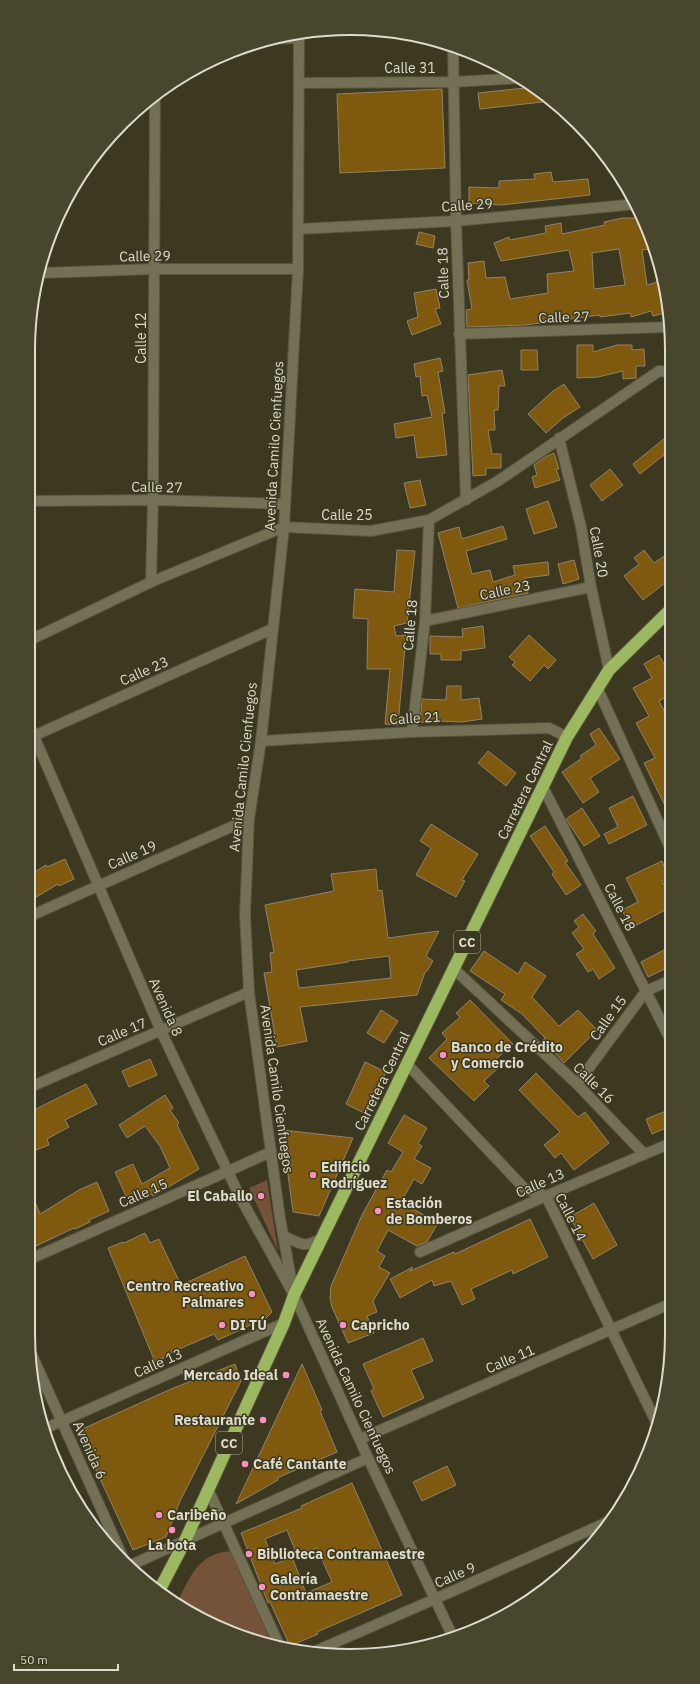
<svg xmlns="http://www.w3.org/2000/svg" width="700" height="1684" font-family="'IBM Plex Sans',sans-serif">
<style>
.green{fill:#75523a}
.building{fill:#7e590e;stroke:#918269;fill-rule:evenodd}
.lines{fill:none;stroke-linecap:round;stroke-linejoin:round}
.street-casing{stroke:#57553e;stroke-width:12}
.secondary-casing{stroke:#57553e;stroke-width:12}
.highway-casing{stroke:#57553e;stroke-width:14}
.street{stroke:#737055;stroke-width:10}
.secondary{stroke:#737055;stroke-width:10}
.highway{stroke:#9cb960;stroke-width:12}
.poi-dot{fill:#fa8fc6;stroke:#3c3920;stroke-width:1.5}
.labels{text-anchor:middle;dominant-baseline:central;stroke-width:3;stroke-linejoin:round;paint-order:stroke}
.shield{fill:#3c3920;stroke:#adab99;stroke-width:1}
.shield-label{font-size:13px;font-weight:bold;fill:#dddccd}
.street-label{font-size:14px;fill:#dddccd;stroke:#3c3920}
.poi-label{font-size:14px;font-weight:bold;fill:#dddccd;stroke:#3c3920;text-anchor:start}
.rim{fill:none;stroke:#dddccd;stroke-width:2}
</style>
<rect width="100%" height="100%" fill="#3c3920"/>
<!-- green -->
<g class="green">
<path d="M267,1180L278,1251L249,1188Z"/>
<path d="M231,1551L251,1591L274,1645C241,1638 204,1625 177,1603C190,1577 198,1553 231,1551Z"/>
</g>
<!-- building -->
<g class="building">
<path d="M534,87L551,101L480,109L478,93Z"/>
<path d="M442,89L445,168L340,173L337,94Z"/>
<path d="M551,172L553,182L588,179L590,195L501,205L469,203V187L499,188V181L535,179L534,174Z"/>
<path d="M622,218H642L651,249L642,250L647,285L661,281L666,297L661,299L665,313L653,316L651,311L631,317L630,313L600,317V315L525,325L467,327L466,310L472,309L467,280H469L468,263L484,261L486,278L505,277L510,299L548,293L547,274L574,271L569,250L501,261L494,243L509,237L510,240L546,233L545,226L561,223L562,234L605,225L604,222ZM619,249L625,285L594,289L592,253Z"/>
<path d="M419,232L435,236L433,248L416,244Z"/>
<path d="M436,289L440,308L435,309L441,324L412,335L407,321L418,317L414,293Z"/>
<path d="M577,345H593V352L617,345H632V350L644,349L645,366H636V378L623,379V371L598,377L577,378Z"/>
<path d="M521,350H537L538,370H521Z"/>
<path d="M440,358L443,371L438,372L445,413H442L447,455L417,458L414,435L396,438L394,424L432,417L427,395L422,396L420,376L416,377L414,364Z"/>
<path d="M502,370L505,386H499L498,410H494L495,430H488L492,454H501V468H486V475L473,476L468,375Z"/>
<path d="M564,384L580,407L563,418L546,433L528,414L553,391Z"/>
<path d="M670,434V450L640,474L633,464Z"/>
<path d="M554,453L559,469H556L560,480L535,488L532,477L537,475L534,465L547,456Z"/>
<path d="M610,469L623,485L602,501L590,485Z"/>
<path d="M420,480L426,505L410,508L404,483Z"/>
<path d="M548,501L557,527L534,534L526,509Z"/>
<path d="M503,526L507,539L466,551L472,574L490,570L493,582L515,575L513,566L548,562L549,575L525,578L528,593L458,608L438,533L459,527L462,539Z"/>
<path d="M397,550L415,551L407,623L394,626L396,636L406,635L398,725L385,724L390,669H367L368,619L353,618L355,589L394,592Z"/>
<path d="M644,550L654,563L670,552V579L643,600L624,576L639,564L634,558Z"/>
<path d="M574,560L579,579L563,584L558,564Z"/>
<path d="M483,626L485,648L461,651V660H441V654H430V636L463,637L462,629Z"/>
<path d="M529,635L556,660L548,669L544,665L530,681L512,665L515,662L509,657Z"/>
<path d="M659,655L670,675V695L659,701L670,722L671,818L644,763L655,758L636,723L649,716L633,688L652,678L644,664Z"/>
<path d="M447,686H461V700L479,698L482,719L462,722L438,721L437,723L420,722L422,699L446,700Z"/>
<path d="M599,728L620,759L590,778L599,792L583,803L562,772L582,758L580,756L596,745L590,734Z"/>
<path d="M488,751L516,773L506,786L478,763Z"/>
<path d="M633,796L647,825L609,844L604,834L618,827L609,808Z"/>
<path d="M582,808L600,836L584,846L566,819Z"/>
<path d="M431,824L478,854L462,880L465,881L456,897L416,875L431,848L420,841Z"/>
<path d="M545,826L568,861L565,862L581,885L566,895L552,874L554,872L530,836Z"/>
<path d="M65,859L74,879L59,886L58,884L28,902V876L46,865L47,867Z"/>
<path d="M662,861L669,877L662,881L671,899V907L631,928L622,910L638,902L626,878Z"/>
<path d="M376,869L378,891L382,890L388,938L439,931L426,956L433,961L427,971L425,972L417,995L300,1007L307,1041L277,1047L264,973L272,972L270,953L274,952L265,905L334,891L331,874ZM389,956L391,978L299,988L296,970L348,962V961Z"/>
<path d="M583,914L596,931L593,934L615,968L599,979L593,969L588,972L576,954L584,949L572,933L579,927L574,921Z"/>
<path d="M664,950L671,966L648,977L641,962Z"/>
<path d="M484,951L518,974L525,962L546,976L532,997L559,1026L578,1010L597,1030L564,1063L543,1040L545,1038L522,1014L501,1000L505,994L470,971Z"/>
<path d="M470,1000L513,1044L494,1061L499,1067L484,1081L489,1086L474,1101L429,1058L447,1039L442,1033L460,1017L456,1013Z"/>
<path d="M381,1010L398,1021L384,1043L367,1033Z"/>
<path d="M150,1059L157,1075L129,1087L122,1071Z"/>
<path d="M365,1062L386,1072L366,1114L346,1104Z"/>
<path d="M536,1073L578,1117L585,1112L609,1143L574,1170L561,1153L555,1158L544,1145L560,1132L519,1090Z"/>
<path d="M86,1084L97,1104L65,1120L69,1127L47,1139L49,1145L28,1153V1113Z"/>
<path d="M165,1095L173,1108L170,1110L179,1123L177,1125L199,1169L153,1196L152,1194L130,1205L115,1172L133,1164L142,1184L170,1168L160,1146L145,1126L127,1138L119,1125Z"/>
<path d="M671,1109V1126L652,1134L646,1119Z"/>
<path d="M404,1115L427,1128L418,1144L422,1146L414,1159L431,1168L422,1184L414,1179L401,1202L438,1223L427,1242L417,1246L388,1230L377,1251L385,1256L379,1267L390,1273L373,1301L377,1312L367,1316L374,1333L348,1343L332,1307L330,1298L331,1286L362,1215L387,1170L391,1172L403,1152L388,1143Z"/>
<path d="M282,1130L353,1138L319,1216L293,1212Z"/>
<path d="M97,1182L109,1211L89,1220L90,1222L75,1229L74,1228L36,1246L28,1228V1184L40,1214L79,1190Z"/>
<path d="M594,1203L617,1245L593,1259L570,1217Z"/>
<path d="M530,1219L548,1257L513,1274L512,1270L471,1289L475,1299L462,1305L451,1281L434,1286L432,1280L400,1298L390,1279L413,1267L410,1271L454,1252L455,1254Z"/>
<path d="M145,1233L150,1243L159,1239L181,1285L245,1256L272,1312L266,1318L218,1340L214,1334L170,1353V1355L155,1362L108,1248L123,1242L124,1243Z"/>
<path d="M423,1338L433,1361L411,1370L424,1398L383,1417L371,1391L374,1389L363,1364Z"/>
<path d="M235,1364L241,1381L180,1501L166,1537L133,1550L78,1431L171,1389Z"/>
<path d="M302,1364L322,1410L320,1411L337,1452L277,1478L278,1480L236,1504Z"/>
<path d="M447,1466L456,1485L422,1501L413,1482Z"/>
<path d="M352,1483L402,1595L317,1632L318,1634L290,1646L270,1602L268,1603L241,1533L302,1508L301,1506ZM287,1530L297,1555L317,1548L332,1582L306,1593L292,1557L275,1564L265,1539Z"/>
</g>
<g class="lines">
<!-- street casing -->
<g class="street-casing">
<g id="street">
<path d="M268,39L299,38"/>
<path d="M453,45L456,221L466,500"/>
<path d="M299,83L453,82L521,78"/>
<path d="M299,229L456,221L637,204"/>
<path d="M41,273L155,269H298"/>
<path d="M459,334L669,327"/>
<path d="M559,438L581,527L591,587L609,670"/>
<path d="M28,470V524"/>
<path d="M28,501L153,500L285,504"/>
<path d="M151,582L153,500L155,94"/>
<path d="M425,621L591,587"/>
<path d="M28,641L151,582L284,527L371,531L429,520L498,481L659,371L669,372"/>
<path d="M597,687L671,850"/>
<path d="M28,707V723"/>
<path d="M28,722L161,1031L239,1195L293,1293"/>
<path d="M412,732L425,621L429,520"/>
<path d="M29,738L272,629"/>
<path d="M543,787L671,1041"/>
<path d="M28,917L249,819"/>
<path d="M453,968L577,1084L644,1154"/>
<path d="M407,1064L525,1189L546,1196L657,1424"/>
<path d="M577,1084L646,991L671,980"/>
<path d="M28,1088L249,992"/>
<path d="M420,1252L546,1196L671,1143"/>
<path d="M28,1260L271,1152"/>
<path d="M31,1353L124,1560"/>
<path d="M44,1429L284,1323"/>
<path d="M360,1439L672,1303"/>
<path d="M208,1489L280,1647"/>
<path d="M131,1565L368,1458"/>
<path d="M435,1599L610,1521"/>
</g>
</g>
<!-- secondary casing -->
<g class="secondary-casing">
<g id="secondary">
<path d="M299,34L298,269L284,527L261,741L249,819L245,915L249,992L280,1218L294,1295L368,1458L452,1635"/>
<path d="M261,741L412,732L549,728L567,737"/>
<path d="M284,1236C301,1245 306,1248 322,1238"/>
<path d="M311,1653L435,1599"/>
</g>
</g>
<!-- highway casing -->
<g class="highway-casing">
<path id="highway" d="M160,1589L184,1543L284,1323L294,1295L567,737L609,670L670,610"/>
</g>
<!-- street -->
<use href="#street" class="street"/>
<!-- secondary -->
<use href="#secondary" class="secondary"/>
<!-- highway -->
<use href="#highway" class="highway"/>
</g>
<!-- markers -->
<g class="poi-dot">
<circle cx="443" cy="1055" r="4"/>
<circle cx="313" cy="1175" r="4"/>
<circle cx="261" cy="1196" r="4"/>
<circle cx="378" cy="1211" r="4"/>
<circle cx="252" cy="1294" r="4"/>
<circle cx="222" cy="1325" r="4"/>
<circle cx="343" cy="1325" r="4"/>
<circle cx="286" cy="1375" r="4"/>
<circle cx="263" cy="1420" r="4"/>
<circle cx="245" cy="1464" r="4"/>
<circle cx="159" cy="1515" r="4"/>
<circle cx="172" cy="1530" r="4"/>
<circle cx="249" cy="1554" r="4"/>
<circle cx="262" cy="1587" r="4"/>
</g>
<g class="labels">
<!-- shield labels -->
<g class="shield">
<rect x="454" y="931" width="26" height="22" rx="3"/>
<rect x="216" y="1432" width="26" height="22" rx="3"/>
</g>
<g class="shield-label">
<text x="467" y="942">CC</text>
<text x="229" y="1443">CC</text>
</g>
<!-- street labels -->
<g class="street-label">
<text x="410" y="68">Calle 31</text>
<text transform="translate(467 205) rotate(-4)">Calle 29</text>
<text transform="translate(145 256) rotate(-1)">Calle 29</text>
<text transform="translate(443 273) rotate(-92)">Calle 18</text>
<text transform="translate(564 317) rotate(-2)">Calle 27</text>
<text transform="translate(141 338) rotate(-90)">Calle 12</text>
<text transform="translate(274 446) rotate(-87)">Avenida Camilo Cienfuegos</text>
<text transform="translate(157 487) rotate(1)">Calle 27</text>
<text x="347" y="515">Calle 25</text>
<text transform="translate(599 552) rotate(80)">Calle 20</text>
<text transform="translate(505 590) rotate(-12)">Calle 23</text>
<text transform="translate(410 625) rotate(-85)">Calle 18</text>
<text transform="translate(144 671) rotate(-24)">Calle 23</text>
<text transform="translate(415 718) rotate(-3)">Calle 21</text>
<text transform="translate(243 767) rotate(-84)">Avenida Camilo Cienfuegos</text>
<text transform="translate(525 790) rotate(-64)">Carretera Central</text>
<text transform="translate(132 855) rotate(-24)">Calle 19</text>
<text transform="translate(620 907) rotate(63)">Calle 18</text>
<text transform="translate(166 1007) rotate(66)">Avenida 8</text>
<text transform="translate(608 1018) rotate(-54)">Calle 15</text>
<text transform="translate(122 1032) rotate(-23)">Calle 17</text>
<text transform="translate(382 1081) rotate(-64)">Carretera Central</text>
<text transform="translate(594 1083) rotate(45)">Calle 16</text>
<text transform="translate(277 1089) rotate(82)">Avenida Camilo Cienfuegos</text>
<text transform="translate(540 1183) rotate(-24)">Calle 13</text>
<text transform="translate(143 1193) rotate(-24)">Calle 15</text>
<text transform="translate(571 1217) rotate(63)">Calle 14</text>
<text transform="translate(510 1359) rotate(-23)">Calle 11</text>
<text transform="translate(158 1363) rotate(-24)">Calle 13</text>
<text transform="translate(356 1396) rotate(65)">Avenida Camilo Cienfuegos</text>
<text transform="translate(90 1450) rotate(66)">Avenida 6</text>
<text transform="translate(455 1575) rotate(-24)">Calle 9</text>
</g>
<!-- poi labels -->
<g class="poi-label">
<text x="451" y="1047">Banco de Crédito<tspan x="451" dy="16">y Comercio</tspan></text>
<text x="321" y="1167">Edificio<tspan x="321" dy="16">Rodríguez</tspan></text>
<text x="253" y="1196" text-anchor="end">El Caballo</text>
<text x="386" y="1203">Estación<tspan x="386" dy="16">de Bomberos</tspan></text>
<text x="244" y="1286" text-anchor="end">Centro Recreativo<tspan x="244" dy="16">Palmares</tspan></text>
<text x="230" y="1325">DI TÚ</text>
<text x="351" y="1325">Capricho</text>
<text x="278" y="1375" text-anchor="end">Mercado Ideal</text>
<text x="255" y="1420" text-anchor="end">Restaurante</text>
<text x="253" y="1464">Café Cantante</text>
<text x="167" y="1515">Caribeño</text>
<text x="172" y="1545" text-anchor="middle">La bota</text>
<text x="257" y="1554">Biblioteca Contramaestre</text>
<text x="270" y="1579">Galería<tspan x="270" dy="16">Contramaestre</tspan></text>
</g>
</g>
<!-- crop -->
<path d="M0 0H700V1684H0ZM350 35H350A315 315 0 0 1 665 350V1334A315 315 0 0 1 350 1649H350A315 315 0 0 1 35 1334V350A315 315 0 0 1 350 35Z" fill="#49462e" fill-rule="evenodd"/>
<path class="rim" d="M350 35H350A315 315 0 0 1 665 350V1334A315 315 0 0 1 350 1649H350A315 315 0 0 1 35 1334V350A315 315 0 0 1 350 35Z"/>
<!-- scale -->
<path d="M14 1664v6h104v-6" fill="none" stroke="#dddccd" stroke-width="2"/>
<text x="20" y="1664" font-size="12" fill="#dddccd" stroke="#3c3920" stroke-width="3" paint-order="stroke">50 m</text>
</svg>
